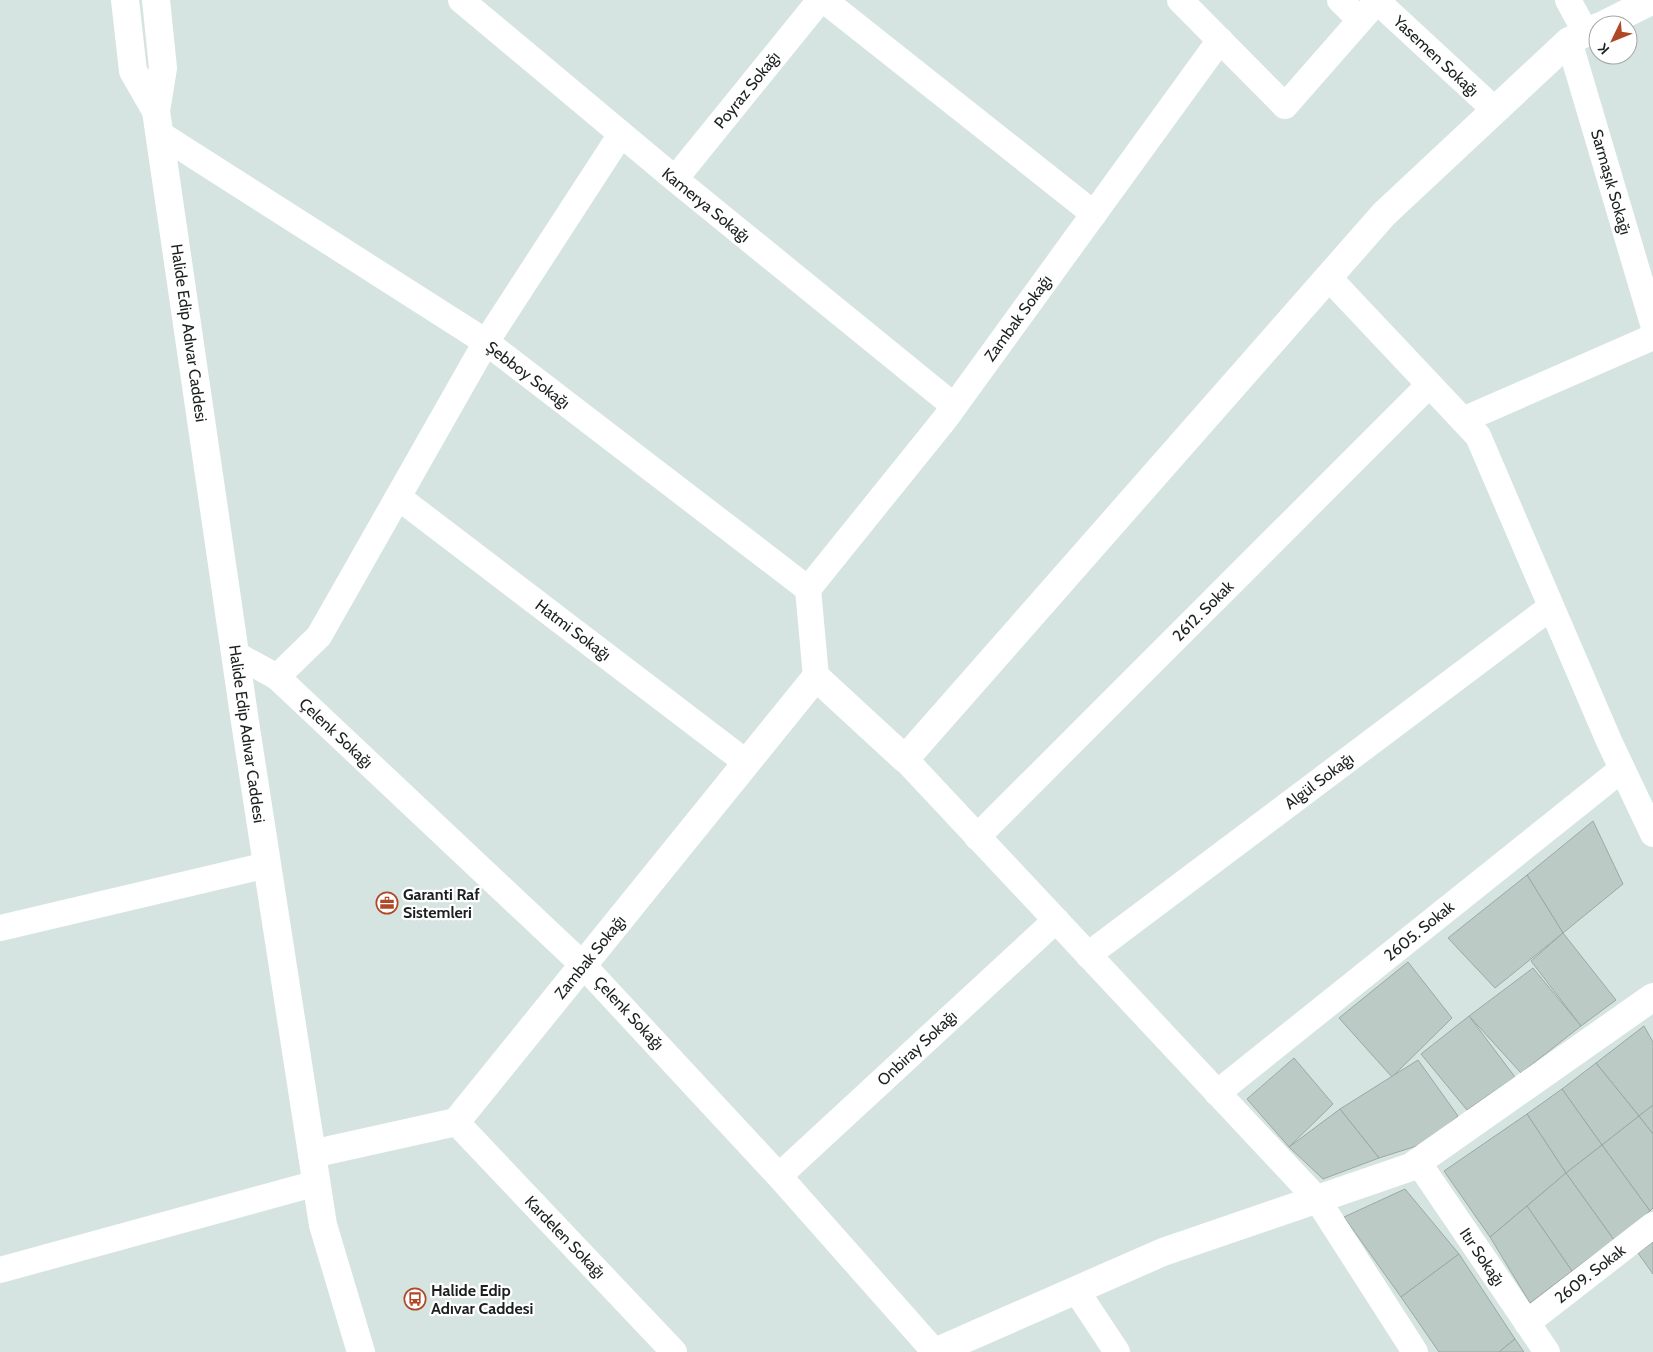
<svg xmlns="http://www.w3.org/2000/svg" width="1653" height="1352" font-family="Cabin,sans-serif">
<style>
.building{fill:#bccac6;stroke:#9ba8a4}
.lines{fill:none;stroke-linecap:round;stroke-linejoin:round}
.minor{stroke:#fff;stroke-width:26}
.tertiary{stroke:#fff;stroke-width:28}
.labels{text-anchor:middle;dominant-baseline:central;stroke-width:4.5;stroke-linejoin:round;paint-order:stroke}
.street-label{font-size:16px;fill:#1c2120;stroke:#fff}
.poi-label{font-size:16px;font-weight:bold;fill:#1c2120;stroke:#fff;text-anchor:start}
</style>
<rect width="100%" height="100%" fill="#d5e4e0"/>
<!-- building -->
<g class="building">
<path d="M1593,821L1623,884L1563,933L1527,875Z"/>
<path d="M1527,875L1563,933L1495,988L1448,938Z"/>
<path d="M1563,933L1616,1000L1581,1026L1531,961Z"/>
<path d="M1408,962L1452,1018L1392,1077L1339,1018Z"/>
<path d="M1533,968L1581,1026L1521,1073L1469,1016Z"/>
<path d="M1469,1016L1515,1077L1467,1110L1421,1054Z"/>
<path d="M1644,1026L1653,1042V1105L1639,1116L1596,1063Z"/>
<path d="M1294,1058L1333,1104L1289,1147L1247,1099Z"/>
<path d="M1418,1060L1458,1116L1426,1143L1379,1158L1340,1109Z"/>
<path d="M1596,1063L1639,1116L1602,1145L1562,1089Z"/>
<path d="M1562,1089L1602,1145L1566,1173L1527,1114Z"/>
<path d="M1653,1105V1134L1639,1116Z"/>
<path d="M1340,1109L1379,1158L1323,1179L1289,1147Z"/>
<path d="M1527,1114L1566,1173L1490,1237L1444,1171Z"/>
<path d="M1639,1116L1653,1134V1208L1650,1211L1602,1145Z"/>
<path d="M1602,1145L1650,1211L1614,1240L1566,1173Z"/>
<path d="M1566,1173L1614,1240L1572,1271L1527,1206Z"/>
<path d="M1405,1189L1459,1254L1401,1297L1344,1217Z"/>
<path d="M1527,1206L1572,1271L1530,1303L1490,1237Z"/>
<path d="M1653,1242V1274L1638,1253Z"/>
<path d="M1459,1254L1515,1339L1499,1352H1439L1401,1297Z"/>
<path d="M1515,1339L1524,1352H1499Z"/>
</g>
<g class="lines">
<!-- minor -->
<g class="minor">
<path d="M461,0L675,179L954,406"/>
<path d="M824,0L1094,214"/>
<path d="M1180,0L1285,106L1378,0"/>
<path d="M1340,0L1360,20"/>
<path d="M1568,0L1586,33"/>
<path d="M1377,1L1495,110"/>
<path d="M1569,41L1653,324"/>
<path d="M160,134L486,342L808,589L816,677"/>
<path d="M675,179L820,0"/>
<path d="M1328,277L1478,436L1609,741L1653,834"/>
<path d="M1463,420L1653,337"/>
<path d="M398,497L747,763"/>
<path d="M808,589L945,419L1220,40"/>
<path d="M235,654L277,677L319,636L486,342L621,134"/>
<path d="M277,677L583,965L779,1176L935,1352"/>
<path d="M905,759L1317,1199L1415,1352"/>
<path d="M977,837L1429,385"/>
<path d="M0,928L267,865"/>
<path d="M1088,955L1551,607"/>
<path d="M1217,1093L1622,769"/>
<path d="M456,1122L674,1352"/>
<path d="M1418,1162L1547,1352"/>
<path d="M779,1176L1056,920"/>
<path d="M0,1270L317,1183"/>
<path d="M1076,1290L1117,1352"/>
<path d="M1527,1323L1653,1225"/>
</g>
<!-- tertiary -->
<g class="tertiary">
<path d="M125,0L133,71L156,111"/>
<path d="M156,0L163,68L156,111L245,722L323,1225L361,1352"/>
<path d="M1603,25L1653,0"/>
<path d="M312,1154L456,1122L816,677L905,759L1384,214L1569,41L1598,27"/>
<path d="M935,1352L1163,1252L1411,1167L1653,997"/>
</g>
</g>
<!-- icons -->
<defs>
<g id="office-ring" transform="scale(1.125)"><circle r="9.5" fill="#fff" stroke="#b04827" stroke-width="1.5"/><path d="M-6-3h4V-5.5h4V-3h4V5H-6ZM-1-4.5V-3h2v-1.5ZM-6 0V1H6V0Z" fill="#b04827"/></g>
<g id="bus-ring" transform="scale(1.125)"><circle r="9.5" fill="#fff" stroke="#b04827" stroke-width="1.5"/><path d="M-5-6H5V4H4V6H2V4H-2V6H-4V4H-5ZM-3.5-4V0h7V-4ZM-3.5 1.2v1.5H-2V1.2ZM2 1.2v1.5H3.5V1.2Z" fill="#b04827"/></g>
</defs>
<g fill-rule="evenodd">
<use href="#office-ring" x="387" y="903"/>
<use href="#bus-ring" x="415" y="1299"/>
</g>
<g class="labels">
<!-- street labels -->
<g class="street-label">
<text transform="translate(1436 56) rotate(43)">Yasemen Sokağı</text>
<text transform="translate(747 90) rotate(-51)">Poyraz Sokağı</text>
<text transform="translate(1611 182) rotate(74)">Sarmaşık Sokağı</text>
<text transform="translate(706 205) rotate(39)">Kamerya Sokağı</text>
<text transform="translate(1018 318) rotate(-54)">Zambak Sokağı</text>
<text transform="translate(189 333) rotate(82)">Halide Edip Adıvar Caddesi</text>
<text transform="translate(528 375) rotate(37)">Şebboy Sokağı</text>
<text transform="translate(1203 611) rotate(-45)">2612. Sokak</text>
<text transform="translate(573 630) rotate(37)">Hatmi Sokağı</text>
<text transform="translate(336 733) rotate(43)">Çelenk Sokağı</text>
<text transform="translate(247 734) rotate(82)">Halide Edip Adıvar Caddesi</text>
<text transform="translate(1319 781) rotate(-37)">Algül Sokağı</text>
<text transform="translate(1419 931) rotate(-39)">2605. Sokak</text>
<text transform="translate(590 957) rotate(-51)">Zambak Sokağı</text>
<text transform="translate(629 1013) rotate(47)">Çelenk Sokağı</text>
<text transform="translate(917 1048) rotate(-43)">Onbiray Sokağı</text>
<text transform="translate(565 1237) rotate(46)">Kardelen Sokağı</text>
<text transform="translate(1482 1257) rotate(56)">Itır Sokağı</text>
<text transform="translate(1590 1274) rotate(-38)">2609. Sokak</text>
</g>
<!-- poi labels -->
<g class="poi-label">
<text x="403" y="894">Garanti Raf<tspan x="403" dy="18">Sistemleri</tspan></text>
<text x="431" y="1290">Halide Edip<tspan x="431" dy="18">Adıvar Caddesi</tspan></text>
</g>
</g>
<!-- north arrow -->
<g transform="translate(1613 40) rotate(227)"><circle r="24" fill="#ffffff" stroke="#a4a6a6"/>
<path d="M0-4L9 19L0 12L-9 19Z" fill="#b04827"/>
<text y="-8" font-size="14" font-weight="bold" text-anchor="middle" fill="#1c2120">K</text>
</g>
</svg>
